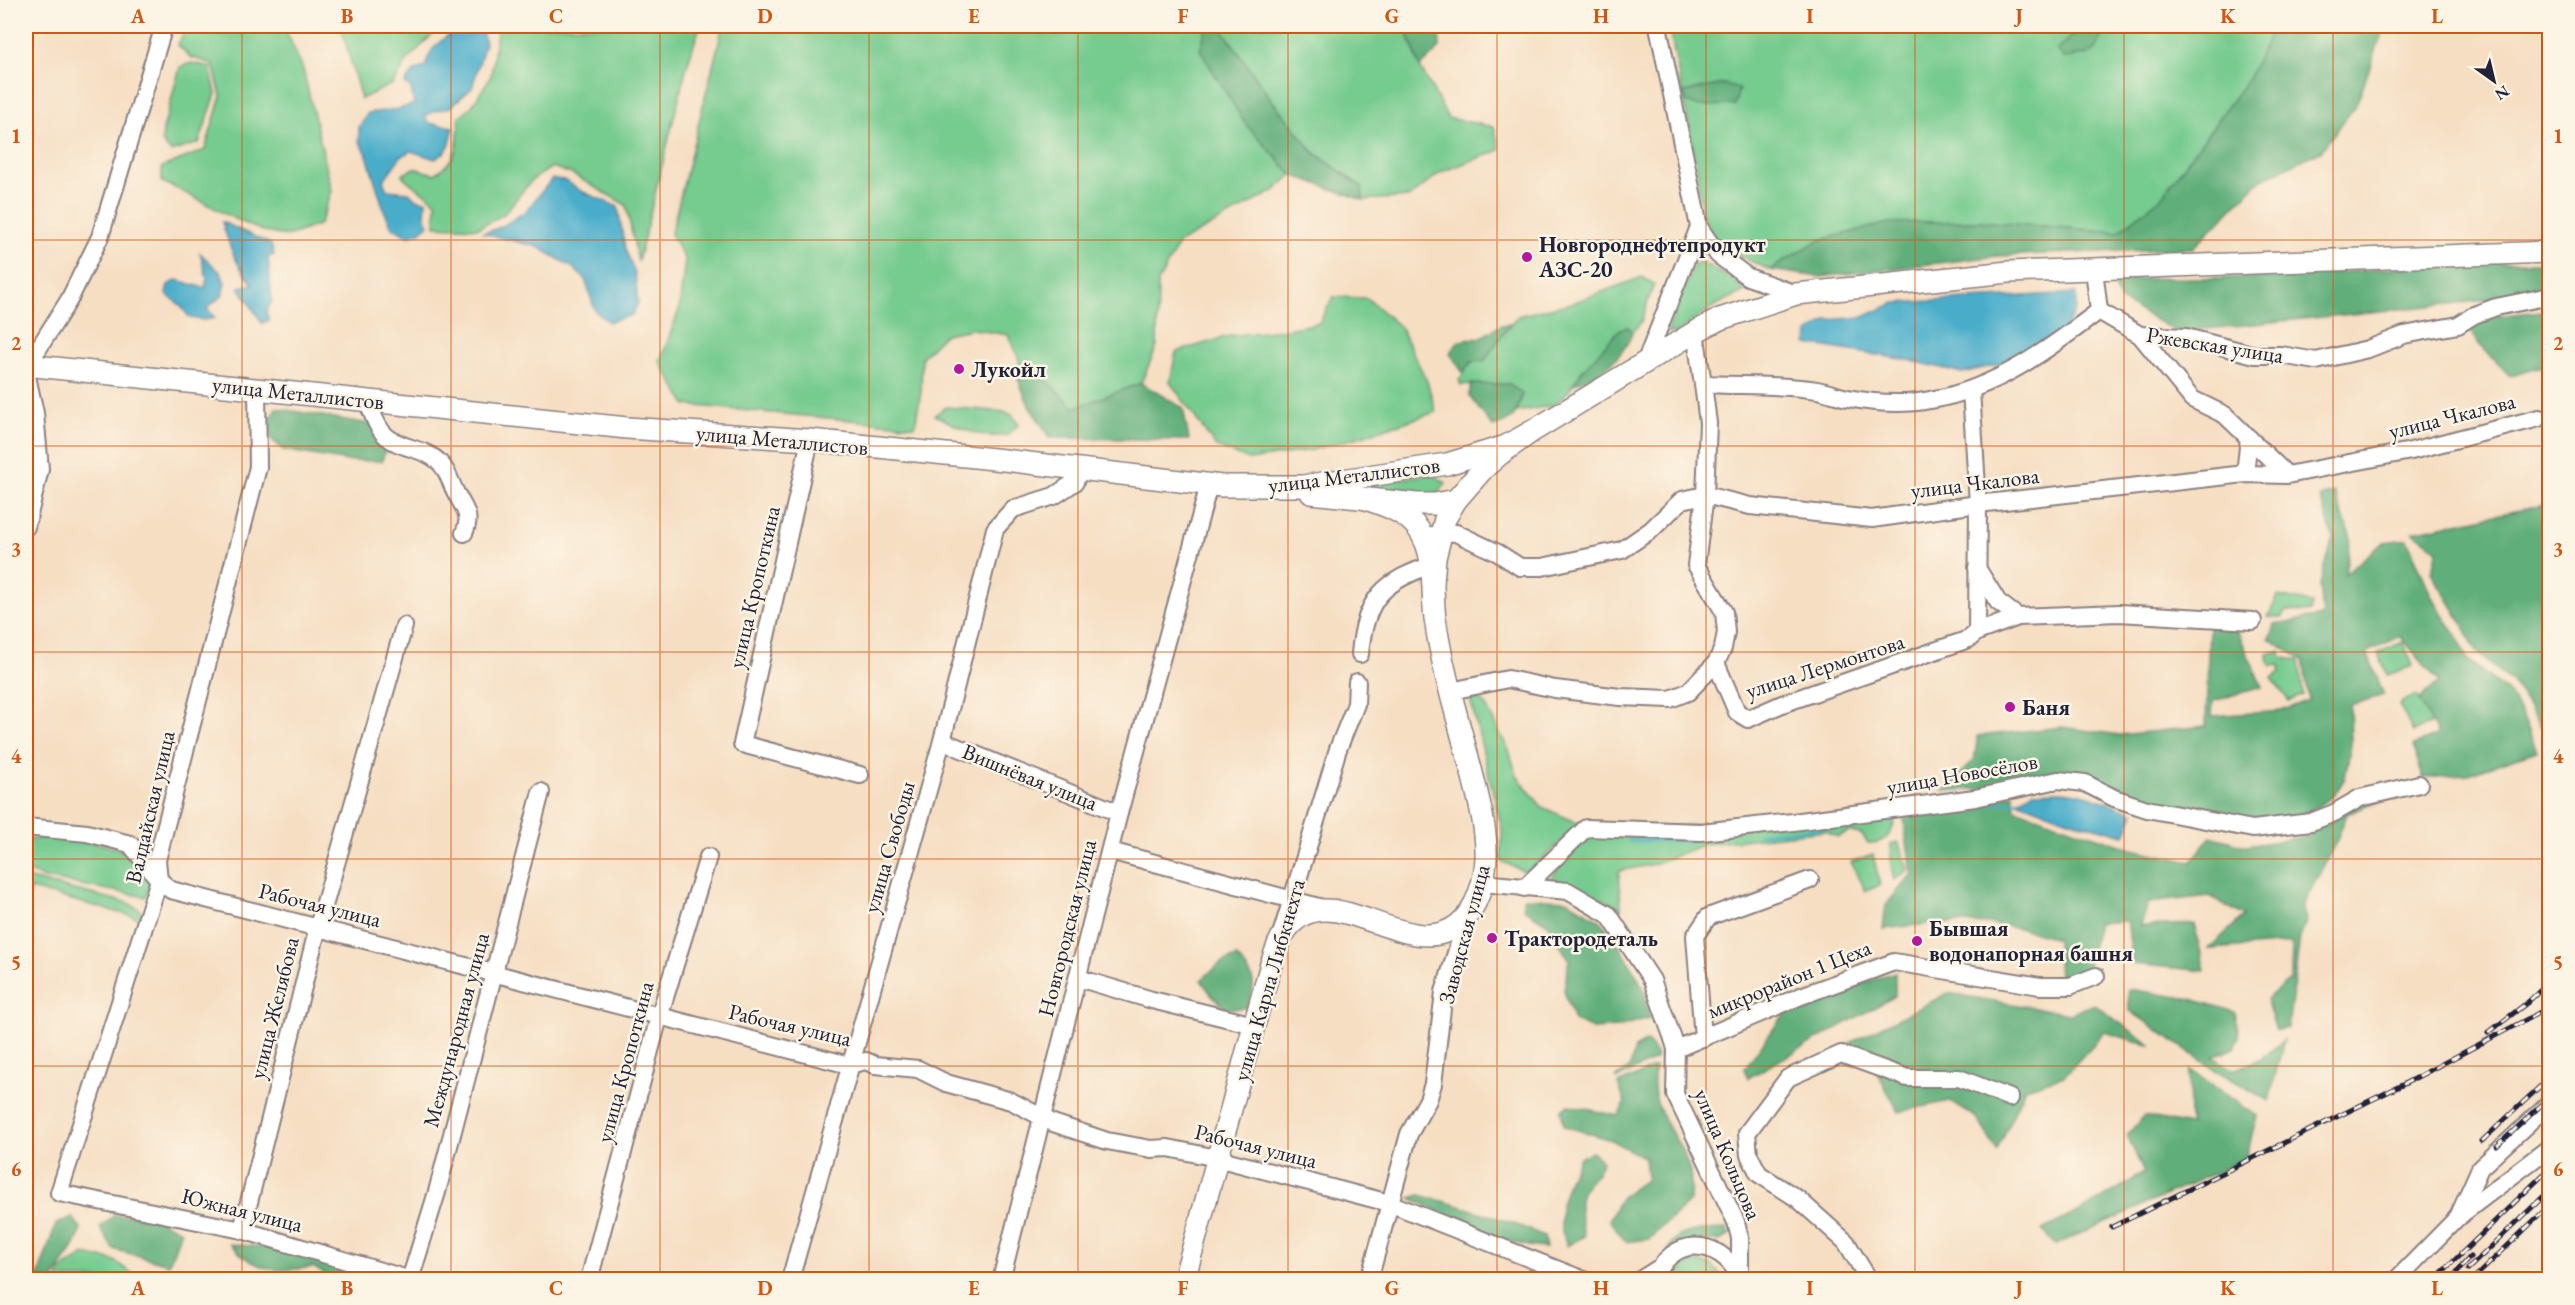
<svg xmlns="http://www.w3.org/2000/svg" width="2575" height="1305" font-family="'EB Garamond',serif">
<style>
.green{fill:#76cb8f;stroke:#4c7665;stroke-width:1.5}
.forest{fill:#60af7a;stroke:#41685a;stroke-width:1.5}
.water{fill:#4aadca;stroke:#366882;stroke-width:1.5}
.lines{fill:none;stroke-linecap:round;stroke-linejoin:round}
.stream{stroke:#4aadca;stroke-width:3}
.minor-casing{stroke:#8c807f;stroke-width:20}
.major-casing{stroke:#8c807f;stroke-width:24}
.minor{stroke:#fff;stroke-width:16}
.major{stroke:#fff;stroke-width:21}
.rail-casing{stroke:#22223b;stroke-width:5}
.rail{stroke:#fcf5e5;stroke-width:3;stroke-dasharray:9;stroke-linecap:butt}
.grid{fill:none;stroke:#d45411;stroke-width:1.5;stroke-opacity:0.55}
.poi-dot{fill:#b5179e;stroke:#fcf5e5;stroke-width:2}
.labels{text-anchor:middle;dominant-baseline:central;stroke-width:5;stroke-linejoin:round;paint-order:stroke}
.poi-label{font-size:22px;font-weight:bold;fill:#22223b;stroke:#fcf5e5;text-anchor:start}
.street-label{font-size:22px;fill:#22223b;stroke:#fcf5e5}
.neatline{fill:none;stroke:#d45411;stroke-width:2}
.grid-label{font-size:20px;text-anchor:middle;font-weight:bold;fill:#d45411}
</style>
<rect width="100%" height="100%" fill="#fcf5e5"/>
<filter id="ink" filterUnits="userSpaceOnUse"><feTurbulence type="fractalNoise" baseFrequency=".0167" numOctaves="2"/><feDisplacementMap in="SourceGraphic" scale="12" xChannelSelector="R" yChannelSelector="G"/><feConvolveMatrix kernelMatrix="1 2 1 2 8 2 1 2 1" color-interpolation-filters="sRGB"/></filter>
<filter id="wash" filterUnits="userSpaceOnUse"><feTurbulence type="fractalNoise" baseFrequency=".008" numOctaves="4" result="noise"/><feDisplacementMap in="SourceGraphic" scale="24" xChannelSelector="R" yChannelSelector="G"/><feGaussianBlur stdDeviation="1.35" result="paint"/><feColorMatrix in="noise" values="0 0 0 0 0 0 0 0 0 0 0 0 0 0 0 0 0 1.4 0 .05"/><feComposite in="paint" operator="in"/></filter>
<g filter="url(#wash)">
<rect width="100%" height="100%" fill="#f6dec3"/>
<!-- green -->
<g class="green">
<path d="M186,26H284L303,69L332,191L320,224C311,227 299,233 289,235C259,239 194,194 162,182V167L205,150L221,96L213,64L190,57L178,45Z"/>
<path d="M341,26H441L409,58L393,84L361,99Z"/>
<path d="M490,26H700L686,69L638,262L626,205L572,174L552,167L532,180L503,215L478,228L435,226L436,202C425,192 412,187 402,175L414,168L434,174C459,160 458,144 459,117L472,106L491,76L497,33Z"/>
<path d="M723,26H1207L1201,50L1244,122L1292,175L1274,191L1179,243L1158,282L1157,346L1141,383L1074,408L1040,374L1018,379L1019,359L1008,335L972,329L945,334L922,357L921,392L915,426L686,405L660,362L679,310L685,260L671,234Z"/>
<path d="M1220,26H1405L1420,67L1448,118L1494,127L1500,150L1441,172L1410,197L1363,200L1362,187L1314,152L1270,98Z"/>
<path d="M1669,26H2274L2248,79L2160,199L2118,232L1978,221L1888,223L1817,241L1770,270L1744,258L1718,242L1702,215L1696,163Z"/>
<path d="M191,63L210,67L216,94L199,143L171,152L162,142L163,130L180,67Z"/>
<path d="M1698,262L1703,263L1735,281L1745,291L1714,306L1677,333L1667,332L1694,265Z"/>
<path d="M1642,277L1654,284L1641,322L1633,332L1628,327L1583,370L1568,392L1554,405L1517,412L1522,394L1471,384L1461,385L1459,380L1471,362L1501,336L1518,316L1575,302Z"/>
<path d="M1333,297L1367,298L1400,327L1427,381L1436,412L1356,438L1312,450L1250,460L1216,447L1170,382L1176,352L1229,336L1281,330L1319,323Z"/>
<path d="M946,407L1006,412L1013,416L1019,424L1008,435C981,440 958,427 935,415Z"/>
<path d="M1433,474L1446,483L1438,494L1418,495L1345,487Z"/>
<path d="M2278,596L2312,603L2310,612L2286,611L2283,617H2268Z"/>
<path d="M2403,642L2413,666L2387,675L2378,653Z"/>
<path d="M2280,651L2282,658L2299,660L2303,695L2289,701L2272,678L2280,672V665L2270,666L2267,653Z"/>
<path d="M2416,695L2432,723L2413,732L2399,704Z"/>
<path d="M1470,698L1483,701L1509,750L1517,776L1542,807L1580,824L1528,873L1501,861L1502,829Z"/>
<path d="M1896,811C1895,830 1888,844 1868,843L1862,835L1850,831L1838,837L1825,831L1705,844L1654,864L1619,871L1621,908C1597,897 1574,884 1547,882L1590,832Z"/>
<path d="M56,836L82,839L128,851L152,882L146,897L45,878L26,871V845L32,839Z"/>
<path d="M1898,842L1908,870L1894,880L1891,866V844Z"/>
<path d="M1873,854L1880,885L1866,891L1851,862Z"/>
<path d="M26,878L128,903L140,910L142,919L31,889L30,894L26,893Z"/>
<path d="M84,1255L113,1260L133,1274L134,1279H58L61,1270Z"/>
<path d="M1699,1262L1712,1265L1724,1279H1672C1676,1268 1688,1264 1699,1262Z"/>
</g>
<!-- forest -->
<g class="forest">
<path d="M1207,26H1220L1270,98L1313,152L1362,187L1363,200L1292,175L1244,122L1200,50Z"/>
<path d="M1405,26H1439L1440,48L1420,67Z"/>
<path d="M2088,26L2102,30C2100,56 2088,55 2065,58L2057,50L2068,39Z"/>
<path d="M2274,26H2385L2356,105L2321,151L2260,180L2193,248L1998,256L1820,277L1770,270L1817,241L1888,223L1978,221L2118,232L2160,199L2248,79Z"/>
<path d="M1724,84L1739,88L1735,105L1697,106L1686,102L1683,92Z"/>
<path d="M2463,262H2550L2549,285L2546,294L2177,332L2121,301L2109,279L2286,277Z"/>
<path d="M2541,311L2549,332V368L2537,367L2510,376L2477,342L2468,326L2487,317Z"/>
<path d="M1510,324L1484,361L1471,362L1463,373L1450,353L1459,341L1480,338L1501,325Z"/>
<path d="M1628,327L1633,332C1622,359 1601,375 1573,384L1583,370L1620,329Z"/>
<path d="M1040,374L1074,408L1141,383L1183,408L1189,440L1051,438L1030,408L1018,379Z"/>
<path d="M1471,384H1510L1522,394C1516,416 1515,420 1493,427L1469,396Z"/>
<path d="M276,408L375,425L387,444L382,461H348L283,450L271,439L270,419Z"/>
<path d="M2334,492L2351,538L2345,574L2384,542L2407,539L2432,597L2458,638L2469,661L2510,694L2526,723L2537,751L2465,775L2423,778L2413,746L2438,734L2419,700L2439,682L2400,636L2367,652L2384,695L2350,705L2351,744L2345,778L2334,796L2307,813L2255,821L2145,801L2110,786L2062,772L1990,788L1944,791L1974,760L1978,736L2062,727L2120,735L2206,726L2209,626L2238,632L2262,687L2213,701L2212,716L2281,711L2309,700L2303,660L2269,639L2275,624L2323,616L2320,584L2333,538L2320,497Z"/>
<path d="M2549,504L2550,735L2548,739L2516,686L2477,653L2464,626L2431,572L2438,550L2413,532Z"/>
<path d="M2406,791L2347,814L2337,840L2302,907L2307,922L2300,937L2288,1028L2276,1030L2266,999L2291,979L2292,943L2208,949L2244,916L2210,896L2148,903L2141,926L2194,924L2205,971L2133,964L2127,921L2098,923L2087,971L2059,979L2057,939C2002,918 1940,921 1883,929L1886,905L1912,874C1910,853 1903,832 1904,811L2013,794L2015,809L2132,849L2191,862L2211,836L2246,846L2309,836L2347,809Z"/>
<path d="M1523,898L1567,900L1600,920L1620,946L1644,989L1649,1018L1618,1027L1593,1029L1574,1021L1564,990L1569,960L1548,924L1524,909Z"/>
<path d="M1237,957C1254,977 1259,982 1246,1008L1226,1009L1211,994L1201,980L1221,963Z"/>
<path d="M1895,972V996L1748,1078L1744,1069L1788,1009Z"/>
<path d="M2128,989L2192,999L2235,1012L2239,1037L2234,1048L2213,1057L2233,1070L2261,1059L2284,1040L2269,1101L2214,1069L2129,1010Z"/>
<path d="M1948,993L2070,1014L2094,1004L2152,1046L2105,1032L2064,1076L2025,1088L1997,1151L1977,1118L1949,1101L1899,1112L1867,1055L1846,1045Z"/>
<path d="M1647,1041L1657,1055L1656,1059L1617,1079L1616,1077L1630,1067L1635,1048Z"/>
<path d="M1655,1067C1646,1112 1681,1134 1690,1172C1692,1181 1690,1192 1690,1201L1649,1239L1626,1242L1609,1220L1622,1196L1647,1179L1645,1158L1611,1140L1564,1126L1561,1110L1569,1105L1618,1116L1625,1103L1618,1084Z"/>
<path d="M2189,1069L2257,1116L2246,1159L2055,1245L2042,1230L2088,1207L2144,1173L2127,1135L2144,1116L2190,1125Z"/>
<path d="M1592,1152L1602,1161C1598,1178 1588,1179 1582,1193C1577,1204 1582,1224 1584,1236L1567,1246L1561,1228V1204L1569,1179L1580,1157Z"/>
<path d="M1420,1195C1462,1206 1504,1218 1544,1236L1546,1248C1498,1246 1453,1216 1410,1198Z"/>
<path d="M114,1215L153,1217L181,1231L169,1264L113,1249L100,1228Z"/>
<path d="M72,1217L81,1228C77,1249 63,1260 54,1279H37L56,1224Z"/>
<path d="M1727,1229L1729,1236L1719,1241L1690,1242L1668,1252C1674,1227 1706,1230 1727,1229Z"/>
<path d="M230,1244L285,1249L371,1272L378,1279H333L313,1267C276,1273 257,1272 230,1244Z"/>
</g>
<!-- water -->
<g class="water">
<path d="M458,26H481L485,43L472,88L449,108L437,110L425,116L429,123L453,127C452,142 449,152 435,159L411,151L401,156L383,181L387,190L409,192L416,199L426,201L425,216L429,224L420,232L407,236L392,227L384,210L366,152L359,141V127L368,113L399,109L414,104L411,88L405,84C409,75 416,68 426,67C428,45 446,40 458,26Z"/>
<path d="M552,179L565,180L581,191L618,207L625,248L635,274L638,303L632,315L609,322L595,311L585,279L572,267L538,247L483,233L501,227L525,212Z"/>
<path d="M222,222L271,244L274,255L268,257L272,301L266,312L269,320L262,323L239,287L253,284C236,266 229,245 222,222Z"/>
<path d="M200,253L221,273L225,283L222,296L207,308L215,318L204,320L190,318L180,305L166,294L168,285L177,280L205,288L207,278Z"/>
<path d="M2076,293V309L2064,331L2018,360L1962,373L1908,360L1807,344L1808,333L1828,320L1863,317L1895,303Z"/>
<path d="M2059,791C2086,792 2109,803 2134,813L2125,835L2069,820L2017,801L2033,792Z"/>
</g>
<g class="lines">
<!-- stream -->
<g class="stream">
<path d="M1985,804L2017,801"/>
<path d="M1759,834L1814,829L1904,816"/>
<path d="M1629,841L1690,840"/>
</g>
</g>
</g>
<g filter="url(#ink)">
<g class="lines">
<!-- minor casing -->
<g class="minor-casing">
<g id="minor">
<path d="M1699,227L1718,255L1748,277L1796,294"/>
<path d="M2094,269L2099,311"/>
<path d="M1695,332L1703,384C1740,386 1780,384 1817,390C1828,392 1838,396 1848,398C1874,403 1905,405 1930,400C1994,390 2049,349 2099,311L2140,335L2186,337L2255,355H2281L2316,361L2368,349L2404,335L2458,325L2474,315L2496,307L2550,296"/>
<path d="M2140,335L2192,399L2225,415L2287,475"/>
<path d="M1645,363L1699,227L1658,26"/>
<path d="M28,365L69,300L100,237L164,26"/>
<path d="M26,372L35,413L40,469L26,527"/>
<path d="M1703,384L1708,423L1705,495L1696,565L1724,612L1726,632L1723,648L1716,663"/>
<path d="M257,388L258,467L157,860L159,880L59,1193L242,1230L411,1280"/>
<path d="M1971,390L1978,504L1977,632"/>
<path d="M367,400C372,412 376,427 386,436C402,450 425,447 440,463C449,472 451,485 457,495C465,510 472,516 464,533"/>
<path d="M810,440L742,744L860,775"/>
<path d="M2245,474L2249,438"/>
<path d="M1433,535L1441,532L1456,533L1498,553L1520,567H1542L1622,550L1651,530L1682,500L1705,495L1750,506L1872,519L1978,504L2245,474L2287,475L2411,451L2539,418"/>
<path d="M1977,568L1998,602L2018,617"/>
<path d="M1360,654C1365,598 1383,581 1435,564"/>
<path d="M1451,691L1508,679L1555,689L1620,697L1670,699L1688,692L1716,663L1737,712L1748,719L1782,704L1969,639L1977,632L2018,617L2119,613L2253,621"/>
<path d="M942,741L1119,813"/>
<path d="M26,827L87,833L130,844L159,880L171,890L849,1065L866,1061L875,1065L918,1069L946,1083L1011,1101L1053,1123L1107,1141L1151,1149L1168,1148L1217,1158L1389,1203L1584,1280"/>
<path d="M1110,851L1326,909"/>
<path d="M1482,883L1568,891L1609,915L1652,980L1673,1039L1676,1049L1675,1094L1736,1222L1740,1238V1280"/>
<path d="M1524,888L1586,828L1701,832L1793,822L1975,798L2058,780L2085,783L2114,798L2147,809L2253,829L2311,822L2334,813L2360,798L2419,784"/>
<path d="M1280,938L1338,749L1356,704L1357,682"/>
<path d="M1078,978L1152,1000L1254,1025"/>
<path d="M1703,1038L1695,936L1708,917L1810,880"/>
<path d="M1676,1049L1801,996L1894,962L2040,986H2070L2096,976"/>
<path d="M2458,1217L2480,1168L2550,1103"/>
<path d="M242,1230L318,927L404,626"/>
<path d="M410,1280L437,1192L541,792"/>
<path d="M589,1280L659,1017L708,857"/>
<path d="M790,1280L942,741L995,529L1013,509L1054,496L1075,482L1079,470"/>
<path d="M1001,1280L1119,813L1209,485"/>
<path d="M1369,1280L1409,1134L1428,1100L1433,1084L1444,992L1468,914"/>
<path d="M1640,1280L1659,1268"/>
<path d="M1655,1280C1670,1235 1719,1237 1739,1276"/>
<path d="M1869,1280L1846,1242L1798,1199L1759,1174L1749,1155L1747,1133L1788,1078L1841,1054L1907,1078H1959L2010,1098"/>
<path d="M2396,1280L2458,1217L2550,1147"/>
</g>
</g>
<!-- major casing -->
<g class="major-casing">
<g id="major">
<path d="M26,365L627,428L810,440L1004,460L1222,486H1303L1447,464L1506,446L1531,432"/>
<path d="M1311,493L1417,504H1435L1456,500"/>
<path d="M1433,583L1435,558L1445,519L1456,500L1483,469L1499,455L1531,432L1695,332L1720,319L1796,294L2009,272L2550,252"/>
<path d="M1184,1280L1271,964C1275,954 1277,944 1283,935C1325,866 1408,967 1459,924C1477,909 1485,881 1486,858C1487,830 1479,800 1472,773C1459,722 1442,670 1435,618C1431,589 1437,556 1419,530C1407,513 1387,506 1369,500"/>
</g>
</g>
<!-- minor -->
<use href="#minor" class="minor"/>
<!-- major -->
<use href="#major" class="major"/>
<!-- rail casing -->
<g class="rail-casing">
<g id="rail">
<path d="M2488,1033L2528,1002L2550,981"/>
<path d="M2482,1141L2550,1077"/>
<path d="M2497,1146L2550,1097"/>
<path d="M2112,1227L2404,1084L2550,1007"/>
<path d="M2468,1269L2550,1190"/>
<path d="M2434,1280L2550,1168"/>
<path d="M2450,1280L2470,1257"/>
<path d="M2472,1280L2550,1205"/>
</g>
</g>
<!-- rail -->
<use href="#rail" class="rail"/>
</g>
</g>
<!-- grid -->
<path class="grid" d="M242,26V1280M451,26V1280M660,26V1280M869,26V1280M1078,26V1280M1288,26V1280M1497,26V1280M1706,26V1280M1915,26V1280M2124,26V1280M2333,26V1280M26,240H2550M26,446H2550M26,652H2550M26,859H2550M26,1066H2550"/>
<!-- markers -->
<g class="poi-dot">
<circle cx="1527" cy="257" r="6"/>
<circle cx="959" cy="369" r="6"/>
<circle cx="2010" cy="707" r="6"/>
<circle cx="1492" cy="938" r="6"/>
<circle cx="1917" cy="941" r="6"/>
</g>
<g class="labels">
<!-- poi labels -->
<g class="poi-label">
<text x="1539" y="244">Новгороднефтепродукт<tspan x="1539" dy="25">АЗС-20</tspan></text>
<text x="971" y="369">Лукойл</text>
<text x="2022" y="707">Баня</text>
<text x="1929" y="928">Бывшая<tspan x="1929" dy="25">водонапорная башня</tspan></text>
<text x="1504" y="938">Трактородеталь</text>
</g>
<!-- street labels -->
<g class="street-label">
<text transform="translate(2215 345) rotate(9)">Ржевская улица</text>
<text transform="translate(298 393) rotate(6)">улица Металлистов</text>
<text transform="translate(2452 416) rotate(-14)">улица Чкалова</text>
<text transform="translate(782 440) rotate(5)">улица Металлистов</text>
<text transform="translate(1354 475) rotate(-7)">улица Металлистов</text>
<text transform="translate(1975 483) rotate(-7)">улица Чкалова</text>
<text transform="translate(754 587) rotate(-77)">улица Кропоткина</text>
<text transform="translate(1825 666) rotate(-18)">улица Лермонтова</text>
<text transform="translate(1962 774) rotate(-10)">улица Новосёлов</text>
<text transform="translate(1030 777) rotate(22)">Вишнёвая улица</text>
<text transform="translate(150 807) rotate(-77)">Валдайская улица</text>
<text transform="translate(889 847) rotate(-74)">улица Свободы</text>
<text transform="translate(320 905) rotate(14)">Рабочая улица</text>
<text transform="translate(1067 928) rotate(-76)">Новгородская улица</text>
<text transform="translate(1464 934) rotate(-75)">Заводская улица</text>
<text transform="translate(1789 979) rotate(-22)">микрорайон 1 Цеха</text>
<text transform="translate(1269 980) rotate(-74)">улица Карла Либкнехта</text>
<text transform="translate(274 1008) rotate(-76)">улица Желябова</text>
<text transform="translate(790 1025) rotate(13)">Рабочая улица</text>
<text transform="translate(456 1030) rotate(-75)">Международная улица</text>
<text transform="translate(625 1062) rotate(-75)">улица Кропоткина</text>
<text transform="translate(1256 1146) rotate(14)">Рабочая улица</text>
<text transform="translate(1728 1154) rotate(67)">улица Кольцова</text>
<text transform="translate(242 1210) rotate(14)">Южная улица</text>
</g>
</g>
<!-- margin -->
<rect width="2575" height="1305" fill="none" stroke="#fcf5e5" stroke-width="66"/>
<!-- north arrow -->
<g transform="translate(2494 81) rotate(146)" stroke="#fcf5e5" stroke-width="4.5" paint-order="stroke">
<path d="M0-4.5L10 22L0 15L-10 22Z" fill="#22223b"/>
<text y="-9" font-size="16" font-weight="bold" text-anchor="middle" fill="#22223b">N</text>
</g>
<rect x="33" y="33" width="2509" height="1239" class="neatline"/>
<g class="grid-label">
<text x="138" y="23">A</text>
<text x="347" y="23">B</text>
<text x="556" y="23">C</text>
<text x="765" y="23">D</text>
<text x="974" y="23">E</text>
<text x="1183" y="23">F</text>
<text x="1392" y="23">G</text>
<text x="1601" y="23">H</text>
<text x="1810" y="23">I</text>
<text x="2019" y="23">J</text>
<text x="2228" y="23">K</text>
<text x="2437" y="23">L</text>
<text x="16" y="143">1</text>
<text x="2558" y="143">1</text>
<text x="16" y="350">2</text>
<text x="2558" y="350">2</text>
<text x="16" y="556">3</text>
<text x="2558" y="556">3</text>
<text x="16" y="763">4</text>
<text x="2558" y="763">4</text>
<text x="16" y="969">5</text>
<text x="2558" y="969">5</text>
<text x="16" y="1176">6</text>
<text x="2558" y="1176">6</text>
<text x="138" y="1295">A</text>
<text x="347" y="1295">B</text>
<text x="556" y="1295">C</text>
<text x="765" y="1295">D</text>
<text x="974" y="1295">E</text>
<text x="1183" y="1295">F</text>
<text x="1392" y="1295">G</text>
<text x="1601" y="1295">H</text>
<text x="1810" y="1295">I</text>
<text x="2019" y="1295">J</text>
<text x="2228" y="1295">K</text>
<text x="2437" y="1295">L</text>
</g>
</svg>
